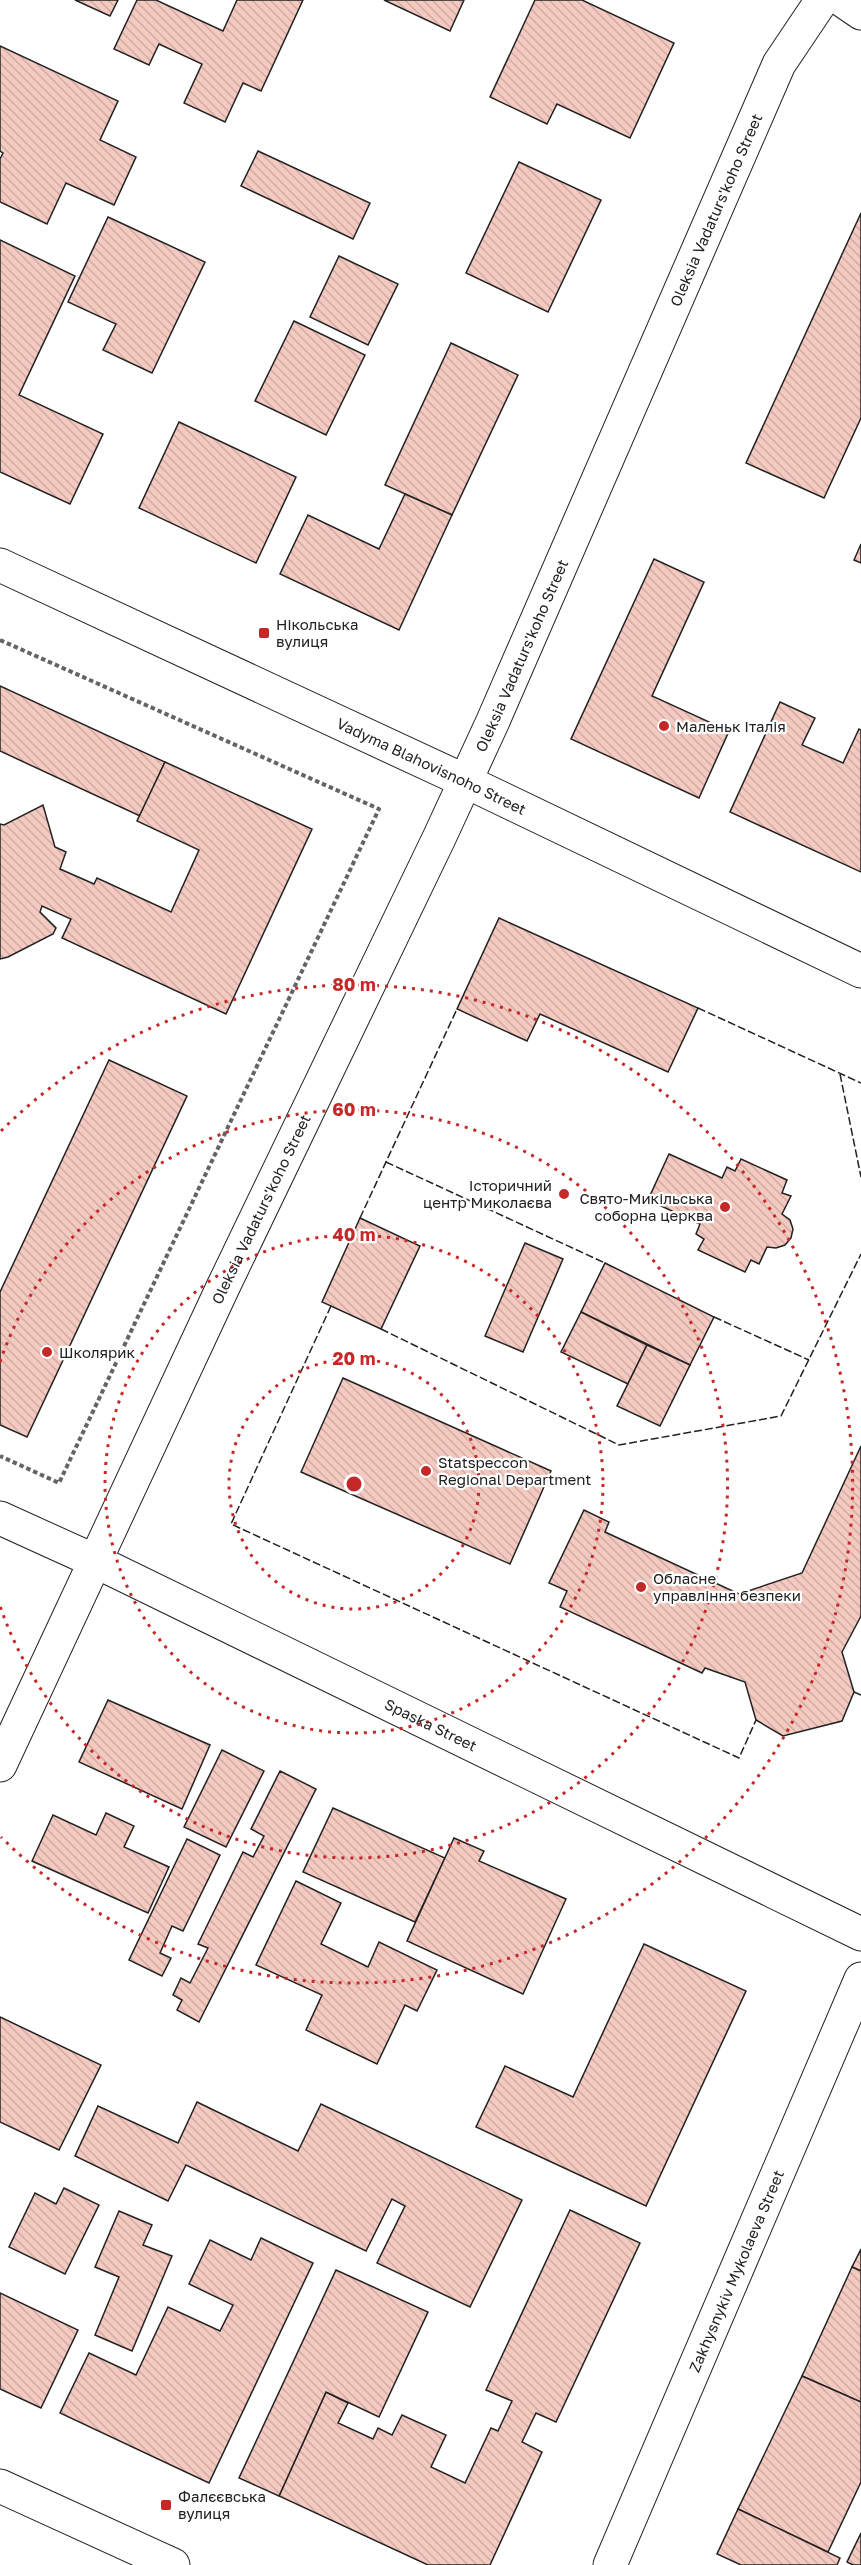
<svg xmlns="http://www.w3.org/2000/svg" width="861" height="2565" font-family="'Golos Text',sans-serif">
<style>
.building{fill:url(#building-back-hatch);stroke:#222;stroke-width:1.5}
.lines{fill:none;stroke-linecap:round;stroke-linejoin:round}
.street-casing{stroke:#222;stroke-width:35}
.primary-casing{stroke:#222;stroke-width:35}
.path{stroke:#646464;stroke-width:4;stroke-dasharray:4.5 3;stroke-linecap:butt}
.street{stroke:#fff;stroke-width:33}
.primary{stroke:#fff;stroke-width:33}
.fence{stroke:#222;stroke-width:1.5;stroke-dasharray:8 3;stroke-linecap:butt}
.ring{fill:none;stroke:#c62828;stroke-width:3;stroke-dasharray:3 6}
.poi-dot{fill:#c62828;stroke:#fff;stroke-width:2}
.labels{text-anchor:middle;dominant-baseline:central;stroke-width:4.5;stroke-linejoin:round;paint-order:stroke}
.street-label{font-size:15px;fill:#222;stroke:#fff}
.poi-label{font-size:15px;fill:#222;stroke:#fff;text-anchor:start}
.centre{fill:#c62828;stroke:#fff;stroke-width:3}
.ring-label{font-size:18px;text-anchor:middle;font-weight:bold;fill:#c62828;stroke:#fff;stroke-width:4.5;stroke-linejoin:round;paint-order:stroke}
</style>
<defs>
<pattern id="building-back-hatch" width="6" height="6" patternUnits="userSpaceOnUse" patternTransform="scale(1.5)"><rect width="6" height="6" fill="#f3c9c0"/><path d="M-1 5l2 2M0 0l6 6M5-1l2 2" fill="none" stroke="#d0aca5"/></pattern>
</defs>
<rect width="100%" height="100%" fill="#fff"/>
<!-- building -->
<g class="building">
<path d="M75,0H118L110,16Z"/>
<path d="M137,0H156L223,31L237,0H303L261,91L243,83L225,122L184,103L202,64L159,44L149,65L114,49Z"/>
<path d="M384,0H464L450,31Z"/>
<path d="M535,0H582L674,43L630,138L557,104L547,124L490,97Z"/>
<path d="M0,46L118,101L100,140L136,157L114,205L66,183L47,224L0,202V159L3,153L0,151Z"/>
<path d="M258,151L370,203L353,239L241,186Z"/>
<path d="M519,162L601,200L548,312L466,273Z"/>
<path d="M861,213V418L824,498L746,463Z"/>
<path d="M108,217L205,262L152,373L103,350L116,324L68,302Z"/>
<path d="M0,240L75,276L19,395L103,434L70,504L0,472Z"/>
<path d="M339,256L398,284L368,345L310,317Z"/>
<path d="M294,321L365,355L326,435L255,401Z"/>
<path d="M451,343L518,375L452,515L385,485Z"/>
<path d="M179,422L296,477L256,563L139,508Z"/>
<path d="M405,494L452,515L399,630L280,574L308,515L379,549Z"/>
<path d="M861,544V563L854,560Z"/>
<path d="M654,559L704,582L652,696L729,731L699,798L571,739Z"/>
<path d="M0,686L165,762L140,816L0,751Z"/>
<path d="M780,702L815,718L802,745L843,763L859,729L861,730V872L730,812Z"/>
<path d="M165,762L312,829L226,1014L62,938L71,919L42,906L40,912L56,928L53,934L8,957L0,959V824L4,825L43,805L55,847L66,852L60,869L94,884L97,878L171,912L199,850L137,821Z"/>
<path d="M499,918L698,1008L668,1072L540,1014L527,1041L457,1009Z"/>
<path d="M109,1060L187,1096L27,1437L0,1425V1292Z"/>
<path d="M669,1154L722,1178L727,1167L735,1171L741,1159L787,1180L782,1193L791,1196L782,1214L790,1220L793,1229L791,1238L785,1245L776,1248L767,1247L759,1264L751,1260L745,1272L698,1250L704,1239L696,1234L700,1224L648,1200Z"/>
<path d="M360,1218L420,1246L381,1329L322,1302Z"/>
<path d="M525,1243L563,1259L523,1352L485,1336Z"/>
<path d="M605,1263L714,1317L690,1365L581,1312Z"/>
<path d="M581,1312L647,1345L628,1384L561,1352Z"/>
<path d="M647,1345L690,1365L660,1426L617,1406Z"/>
<path d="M343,1378L551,1471L510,1564L301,1472Z"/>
<path d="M861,1446V1616L842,1652L854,1692L842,1721L783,1736L756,1720L745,1682L705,1668L702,1673L560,1607L567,1591L549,1583L584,1510L609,1522L605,1532L739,1594L802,1573Z"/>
<path d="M108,1700L210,1745L182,1809L79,1762Z"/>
<path d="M222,1750L264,1771L226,1847L184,1827Z"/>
<path d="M280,1771L316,1789L199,2022L177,2010L182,2000L173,1995L181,1978L190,1983L208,1948L198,1944L243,1852L253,1857L264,1836L251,1829Z"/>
<path d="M333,1808L445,1858L415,1922L303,1872Z"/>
<path d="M106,1813L134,1826L124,1847L169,1867L148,1913L32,1861L53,1815L96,1835Z"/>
<path d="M454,1838L484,1851L479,1861L566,1899L523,1994L407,1941Z"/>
<path d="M187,1839L220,1855L183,1931L172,1926L160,1953L171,1958L162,1976L129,1960Z"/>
<path d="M296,1881L341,1903L321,1944L368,1967L379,1942L437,1970L417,2011L405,2005L377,2064L306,2030L322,1995L256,1965Z"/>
<path d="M644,1944L746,1991L646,2206L476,2127L505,2066L573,2097Z"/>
<path d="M0,2017L101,2065L59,2150L0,2122Z"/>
<path d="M197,2102L298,2151L321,2104L522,2200L470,2307L377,2263L405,2206L392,2199L366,2251L186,2165L168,2201L75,2156L98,2106L178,2143Z"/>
<path d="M64,2188L99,2205L65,2274L9,2247L35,2193L56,2204Z"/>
<path d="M570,2210L640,2243L556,2422L536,2413L522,2442L542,2452L490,2565H428L279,2496L326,2392L348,2403L338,2423L373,2439L378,2428L392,2435L402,2415L446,2435L431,2467L465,2483L491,2428L498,2431L512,2401L486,2390Z"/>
<path d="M119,2211L152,2225L143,2245L172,2256L132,2351L95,2335L119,2277L95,2267Z"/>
<path d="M261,2238L313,2263L209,2483L60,2413L89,2353L136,2375L168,2307L220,2331L233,2305L189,2284L210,2240L251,2260Z"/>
<path d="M861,2249V2271L852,2267Z"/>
<path d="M852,2267L861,2271V2402L802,2376Z"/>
<path d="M336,2270L428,2312L379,2417L326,2392L279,2496L239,2478Z"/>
<path d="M0,2293L78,2330L41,2408L0,2389Z"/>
<path d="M802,2376L861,2402V2482L828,2552L738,2509Z"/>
<path d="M738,2509L840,2558L837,2565H741L717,2554Z"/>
<path d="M861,2533V2565H853L847,2562Z"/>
</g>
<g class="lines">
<!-- street casing -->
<g class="street-casing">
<g id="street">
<path d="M842,0L861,13"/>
<path id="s1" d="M0,1518L97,1562L861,1934"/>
<path id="s2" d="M0,1765L223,1287L440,836L493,721L779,64L822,0"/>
<path id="s3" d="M610,2565L861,1979"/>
</g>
</g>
<!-- primary casing -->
<g class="primary-casing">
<g id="primary">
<path id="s4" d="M0,565L465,781L861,971"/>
<path d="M0,2486L173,2565"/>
</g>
</g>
<!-- path -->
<path class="path" d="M0,640L379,809L59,1483L0,1456"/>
<!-- street -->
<use href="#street" class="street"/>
<!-- primary -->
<use href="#primary" class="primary"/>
<!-- fence -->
<g class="fence">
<path d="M698,1008L861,1083"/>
<path d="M840,1074L861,1177"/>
<path d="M386,1162L605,1263"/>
<path d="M360,1218L457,1009"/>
<path d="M331,1306L231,1524L739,1758L756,1720"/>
<path d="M714,1317L809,1360"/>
<path d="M381,1329L619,1445L781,1416L861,1254"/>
<path d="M854,1692L861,1695"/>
</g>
</g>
<!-- distance rings -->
<g class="ring">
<circle cx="354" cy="1484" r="125"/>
<circle cx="354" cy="1484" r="249"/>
<path d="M0 1362A374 374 0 1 1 0 1606"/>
<path d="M1 1131A499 499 0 1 1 1 1837"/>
</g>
<!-- markers -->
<g class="poi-dot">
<rect x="258" y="627" width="12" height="12" rx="3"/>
<circle cx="664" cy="726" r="6"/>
<circle cx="564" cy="1194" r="6"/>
<circle cx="725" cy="1207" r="6"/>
<circle cx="47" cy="1352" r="6"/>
<circle cx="426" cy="1471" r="6"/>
<circle cx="641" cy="1587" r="6"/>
<rect x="160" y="2499" width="12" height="12" rx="3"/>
</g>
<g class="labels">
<!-- street labels -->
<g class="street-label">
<text stroke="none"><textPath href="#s2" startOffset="1712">Oleksia Vadaturs'koho Street</textPath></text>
<text stroke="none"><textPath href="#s2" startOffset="1226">Oleksia Vadaturs'koho Street</textPath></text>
<text stroke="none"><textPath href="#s4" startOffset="476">Vadyma Blahovisnoho Street</textPath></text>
<text stroke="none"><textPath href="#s2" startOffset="614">Oleksia Vadaturs'koho Street</textPath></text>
<text stroke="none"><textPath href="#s1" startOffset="478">Spaska Street</textPath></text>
<text stroke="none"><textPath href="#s3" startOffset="320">Zakhysnykiv Mykolaeva Street</textPath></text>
</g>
<!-- poi labels -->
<g class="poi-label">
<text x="276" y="624">Нікольська<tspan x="276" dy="17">вулиця</tspan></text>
<text x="676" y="726">Маленьк Італія</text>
<text x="552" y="1185" text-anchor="end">Історичний<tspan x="552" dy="17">центр Миколаєва</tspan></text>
<text x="713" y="1198" text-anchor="end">Свято-Микільська<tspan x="713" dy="17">соборна церква</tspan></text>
<text x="59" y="1352">Школярик</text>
<text x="438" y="1462">Statspeccon<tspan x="438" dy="17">Regional Department</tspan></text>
<text x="653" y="1578">Обласне<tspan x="653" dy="17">управління безпеки</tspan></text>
<text x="178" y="2496">Фалєєвська<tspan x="178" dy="17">вулиця</tspan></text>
</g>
</g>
<circle cx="354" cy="1484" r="9" class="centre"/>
<g class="ring-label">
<text x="354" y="991">80 m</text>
<text x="354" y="1116">60 m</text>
<text x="354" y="1241">40 m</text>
<text x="354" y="1365">20 m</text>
</g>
</svg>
